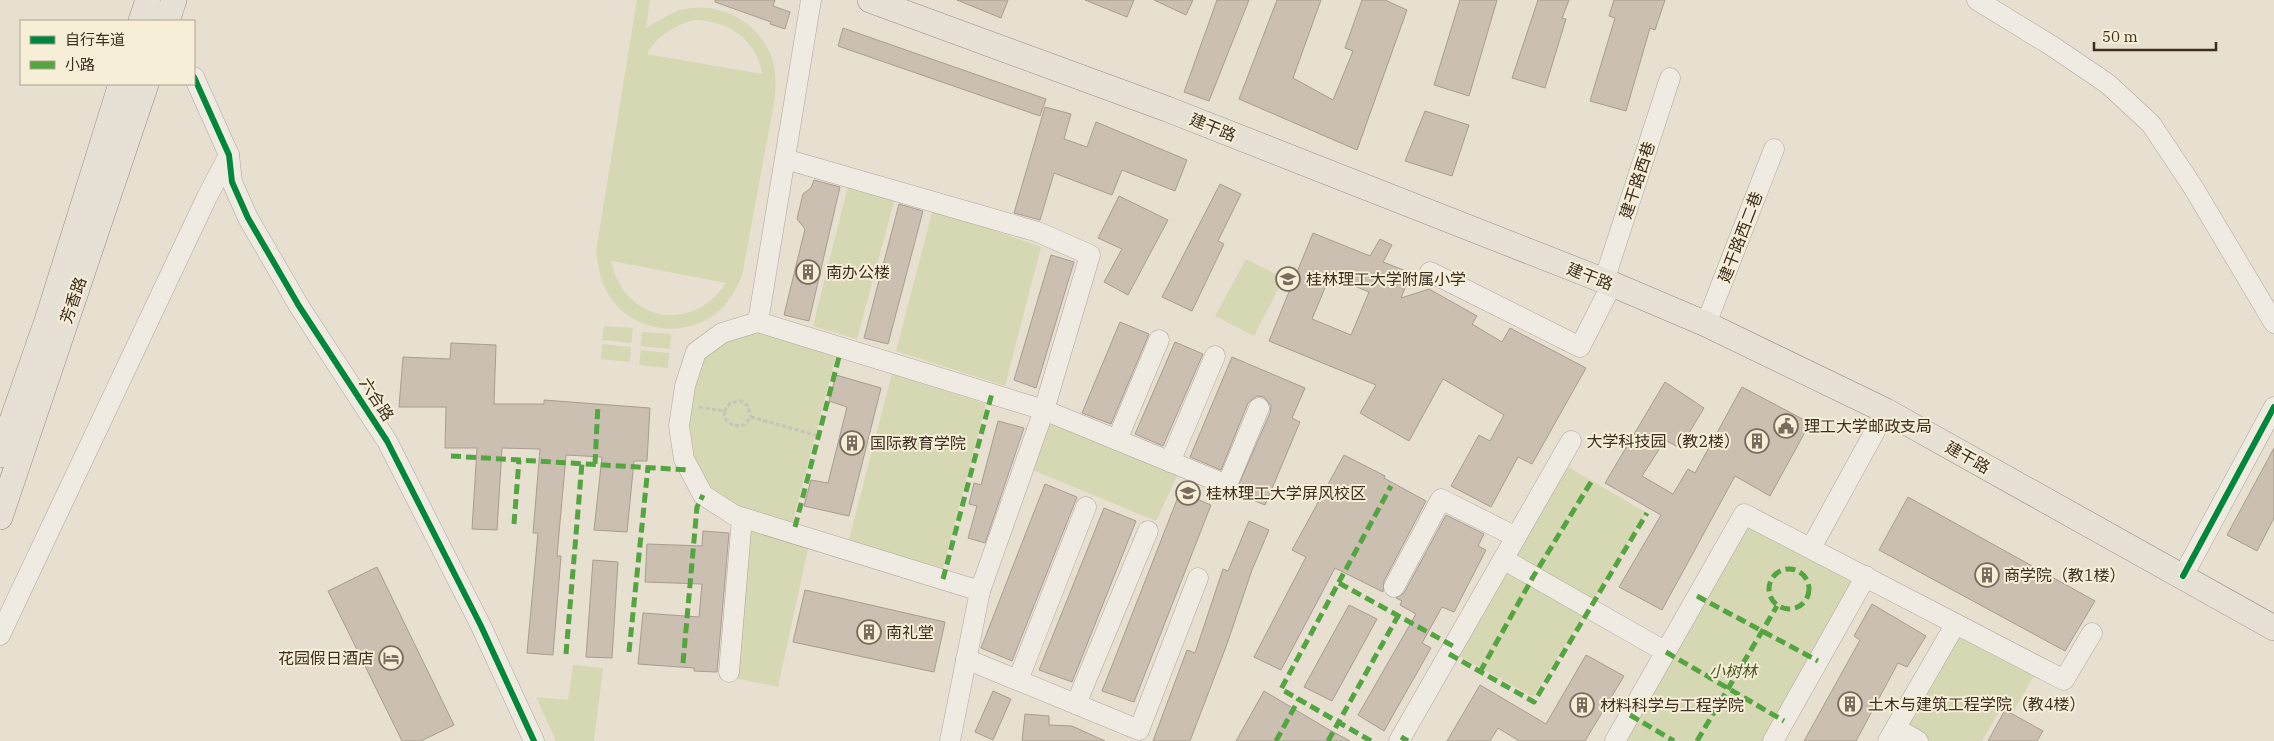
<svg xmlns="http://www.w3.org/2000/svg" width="2274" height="741" font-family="'IBM Plex Serif','Noto Sans SC',serif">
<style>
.green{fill:#d6d7b3;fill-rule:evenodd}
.building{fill:#cbbfb2;stroke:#a89c90;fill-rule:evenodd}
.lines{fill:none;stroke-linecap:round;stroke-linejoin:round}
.minor-casing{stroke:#ada599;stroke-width:21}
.major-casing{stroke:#928b80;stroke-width:26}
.path{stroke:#c8c2b9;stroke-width:3;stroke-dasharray:4 2.5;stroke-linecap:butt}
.minor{stroke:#efebe3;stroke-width:20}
.major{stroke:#e6e1d4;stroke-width:25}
.quiet{stroke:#54a441;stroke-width:5;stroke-dasharray:10 5;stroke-linecap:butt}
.cycleway-casing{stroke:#f7eed8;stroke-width:9}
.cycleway{stroke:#00873e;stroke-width:6}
.labels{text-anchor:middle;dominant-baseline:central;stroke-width:4;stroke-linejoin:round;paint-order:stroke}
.street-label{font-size:16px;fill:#3d2e20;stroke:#f7eed8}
.poi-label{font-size:16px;fill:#3d2e20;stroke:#f7eed8;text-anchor:start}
.park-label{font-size:16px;font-style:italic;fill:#4d5a26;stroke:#f7eed8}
</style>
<rect width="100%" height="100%" fill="#e7e0d1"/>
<!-- green -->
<g class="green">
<path d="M637,0H650L646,28C657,22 668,14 680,10C716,0 757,20 771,55C776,69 776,82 775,97L742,276C736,289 730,301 719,311C683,342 625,331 605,288C599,276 598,263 596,251ZM694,20C727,20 757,39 762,74L647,54C658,35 673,26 694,20ZM611,262L612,261L726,283C692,334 625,322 611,262Z"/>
<path d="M848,186L895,198L857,339L813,326Z"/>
<path d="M933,209L1041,247L1005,386L896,351Z"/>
<path d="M1246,259L1284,278L1254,336L1215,316Z"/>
<path d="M604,326L633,328L631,343L602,340Z"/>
<path d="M762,331L837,352L792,525L734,505L706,490C690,448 683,416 698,372C700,367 701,359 705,355C720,340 743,336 762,331Z"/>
<path d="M642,332L671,334L670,349L641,346Z"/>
<path d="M602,344L631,347L630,362L601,359Z"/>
<path d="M641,350L669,353L668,368L639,365Z"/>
<path d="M892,374L986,404L943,568L848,543Z"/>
<path d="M1049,419L1179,472L1156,521L1030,469Z"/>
<path d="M1563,464L1647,513L1533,697L1454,653Z"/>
<path d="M1746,523L1853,583L1764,741H1621Z"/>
<path d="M746,525L809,544L778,687L734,678Z"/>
<path d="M1956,636L2034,676L2014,710L2003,705L1982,741H1895Z"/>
<path d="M573,665L603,668L594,741H556L536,697L568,700Z"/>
</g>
<!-- building -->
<g class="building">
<path d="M715,0H775L773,6L790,12L785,29L770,24L771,22L715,2Z"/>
<path d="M957,0H1008L1001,18Z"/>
<path d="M1085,0H1134L1127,17Z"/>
<path d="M1154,0H1193L1186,15Z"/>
<path d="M1217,0H1249L1209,101L1184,92Z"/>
<path d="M1277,0H1321L1293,78L1333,100L1353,51L1345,48L1362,0H1385L1407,10L1357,150L1239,99Z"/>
<path d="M1460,0H1497L1469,96L1434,85Z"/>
<path d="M1538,0H1569L1562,18L1566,19L1545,88L1512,78Z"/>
<path d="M1614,0H1665L1655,30L1650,28L1626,111L1590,101L1615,18L1609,16Z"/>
<path d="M843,28L1046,99L1040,116L838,46Z"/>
<path d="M1045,107L1071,114L1064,139L1087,147L1096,122L1187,160L1175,191L1122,170L1112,195L1054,173L1040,220L1014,213Z"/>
<path d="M1425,111L1469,125L1452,176L1405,161Z"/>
<path d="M814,180L840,187L809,321L784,315L805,229L797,219L803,194L811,188Z"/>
<path d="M1220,184L1241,194L1218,241L1224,244L1192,311L1162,297Z"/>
<path d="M1119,196L1168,220L1128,295L1104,282L1122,249L1098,238Z"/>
<path d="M899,204L923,211L888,344L864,338Z"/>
<path d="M1313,233L1370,256L1380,239L1392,245L1383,262L1411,273L1401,298L1429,289L1477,316L1472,324L1502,342L1510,328L1586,368L1532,464L1518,457L1491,507L1451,486L1479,435L1490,441L1504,415L1443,379L1409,441L1360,413L1376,385L1269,341ZM1330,276L1369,292L1351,335L1312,319Z"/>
<path d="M1051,255L1074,262L1036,388L1014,380Z"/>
<path d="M1120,322L1149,334L1111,424L1082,413Z"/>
<path d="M1175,342L1203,354L1163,446L1135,434Z"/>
<path d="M451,343L496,345L494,404H544V400L650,408L647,461H634L627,532L594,530L602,457L566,455L557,556H561L553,655L527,653L538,533H533L540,449L502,448L497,530L472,529L477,448H445L446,407H399L403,357L450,359Z"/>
<path d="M1232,357L1305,388L1292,418L1300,422L1265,505L1235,493L1270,413L1271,406L1264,397L1257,396L1248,403L1221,470L1190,457Z"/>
<path d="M836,375L881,388L849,516L804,506L811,480L828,483L847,407L829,401Z"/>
<path d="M1665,382L1704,408L1680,448L1665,440L1642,476L1673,494L1688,469L1695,473L1742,387L1810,423L1770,496L1735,476L1662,610L1619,587L1661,515L1605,483Z"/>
<path d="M998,421L1024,428L985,543L968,538L977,506L969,504L974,483L981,485Z"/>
<path d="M2274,448V518L2257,551L2227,535Z"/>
<path d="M1344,455L1385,476L1384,478L1426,501L1384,581L1383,592L1335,568L1281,670L1254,657L1306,557L1292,550Z"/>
<path d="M1045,484L1077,497L1012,661L981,648Z"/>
<path d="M1180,492L1211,505L1134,702L1102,691Z"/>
<path d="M1908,497L2095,601L2065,651L1879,550Z"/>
<path d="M1104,508L1136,521L1072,682L1039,670Z"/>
<path d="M1446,515L1484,534L1478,546L1486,550L1454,612L1442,607L1422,643L1431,648L1384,731L1358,715L1416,614L1400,605L1402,601L1396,598L1404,593Z"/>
<path d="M1249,521L1269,530L1252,570L1227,644L1190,741H1153L1187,650L1195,653L1223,569L1228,571Z"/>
<path d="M703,531L729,533L717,672L694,671V668L638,664L643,613L699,617L702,584L645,582L647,544L702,546Z"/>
<path d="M593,560L618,562L612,658L586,657Z"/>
<path d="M377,567L454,725L421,741H402L328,591Z"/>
<path d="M805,590L945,622L934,672L793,642Z"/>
<path d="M1872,604L1926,636L1907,667L1898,663L1856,741H1804L1860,640L1854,636Z"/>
<path d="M1349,605L1377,619L1332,701L1304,687Z"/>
<path d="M1586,655L1624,676L1585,741H1519L1498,728L1490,741H1447L1480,685L1546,724Z"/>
<path d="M993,691L1011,699L993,740L975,732Z"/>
<path d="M1264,691L1326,728L1350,741H1236Z"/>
<path d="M2005,710L2043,731L2037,741H1988Z"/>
<path d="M1025,714L1049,716V725L1072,726L1105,741H1022Z"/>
</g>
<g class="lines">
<!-- minor casing -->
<g class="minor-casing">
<g id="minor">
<path d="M1977,0L2052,46L2108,84L2151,124L2193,187L2274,323"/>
<path d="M194,77L229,155L232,182L248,218L299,306L387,441L481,626L534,741"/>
<path d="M785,159L1038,232L1090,255L1044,410L980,591L950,741"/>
<path d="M1430,272L1580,347L1612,284"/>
<path d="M1604,281L1670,78"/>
<path d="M758,322L811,0"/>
<path d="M1706,324L1774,149"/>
<path d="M1117,440L1159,340"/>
<path d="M1170,462L1215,356"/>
<path d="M1811,548L1886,411"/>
<path d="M1503,559L1666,652"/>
<path d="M2183,576L2274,407"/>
<path d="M1394,587L1441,499L1516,537"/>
<path d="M980,591L734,515L703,495L684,459L679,426L685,386L696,352L722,333L758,322L1044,410L1227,485L1259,408"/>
<path d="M0,635L207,197L229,155"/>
<path d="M966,659L1139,730L1198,578"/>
<path d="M729,672L742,518"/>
<path d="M1018,680L1086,507"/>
<path d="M1076,704L1148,531"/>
<path d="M1896,728L1918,741"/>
<path d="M1399,741L1571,441"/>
<path d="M1615,741L1744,514L2064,680L2092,633"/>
<path d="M1773,741L1866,576"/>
<path d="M1888,741L1955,625"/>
</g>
</g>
<!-- major casing -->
<g class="major-casing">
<g id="major">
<path d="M870,0L1167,109L1612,284L1706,324L1886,411L2274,628"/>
<path d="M141,21L148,0"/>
<path d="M167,21L174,0"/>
<path d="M0,455L48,318L121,84"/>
<path d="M0,517L146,84"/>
</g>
</g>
<!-- path -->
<g class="path">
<path d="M699,407L724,411L726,420L734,426L744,425L751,417L819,436"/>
<path d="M724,411L730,403L741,401L748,406L751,417"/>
</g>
<!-- minor -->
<use href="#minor" class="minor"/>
<!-- major -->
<use href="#major" class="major"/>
<!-- quiet -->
<g class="quiet">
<path d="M451,456L689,470"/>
<path d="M595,464L598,404"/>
<path d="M514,524L519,460"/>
<path d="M795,527L840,353"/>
<circle cx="1789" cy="589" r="20"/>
<path d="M943,579L992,393"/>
<path d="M1339,583L1453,646"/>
<path d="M1697,596L1818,661"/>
<path d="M629,652L648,467"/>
<path d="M1666,652L1784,721"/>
<path d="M566,654L582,463"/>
<path d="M1449,654L1534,702L1647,513"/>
<path d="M683,663L697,507L703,495"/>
<path d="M1480,672L1533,577L1591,482"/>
<path d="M1630,715L1674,741"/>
<path d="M1401,737L1408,741"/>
<path d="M1276,741L1299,699"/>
<path d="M1328,741L1398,616"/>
<path d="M1371,741L1281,689L1391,486"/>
<path d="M1697,741L1777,606"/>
</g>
<!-- cycleway casing -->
<g class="cycleway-casing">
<g id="cycleway">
<path d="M194,77L229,155L232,182L248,218L299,306L387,441L481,626L534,741"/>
<path d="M2183,576L2274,407"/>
</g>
</g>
<!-- cycleway -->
<use href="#cycleway" class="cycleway"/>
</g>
<!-- icons -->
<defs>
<g id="building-ring" transform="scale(1.25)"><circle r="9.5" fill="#f7eed8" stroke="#786c5e" stroke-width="1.5"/><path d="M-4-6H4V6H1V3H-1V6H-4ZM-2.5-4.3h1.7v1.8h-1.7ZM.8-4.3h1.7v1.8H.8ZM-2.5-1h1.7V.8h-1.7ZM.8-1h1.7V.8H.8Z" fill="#786c5e"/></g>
<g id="school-ring" transform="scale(1.25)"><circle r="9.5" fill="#f7eed8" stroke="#786c5e" stroke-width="1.5"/><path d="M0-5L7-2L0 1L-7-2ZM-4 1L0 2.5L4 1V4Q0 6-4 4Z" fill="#786c5e"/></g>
<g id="civic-ring" transform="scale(1.25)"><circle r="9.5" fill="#f7eed8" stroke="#786c5e" stroke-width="1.5"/><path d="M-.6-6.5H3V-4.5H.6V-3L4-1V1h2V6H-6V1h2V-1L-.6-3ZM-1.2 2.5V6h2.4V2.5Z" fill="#786c5e"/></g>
<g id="university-ring" transform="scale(1.25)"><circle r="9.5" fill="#f7eed8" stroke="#786c5e" stroke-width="1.5"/><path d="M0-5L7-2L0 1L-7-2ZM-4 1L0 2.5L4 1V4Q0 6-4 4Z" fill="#786c5e"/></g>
<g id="hotel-ring" transform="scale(1.25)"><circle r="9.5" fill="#f7eed8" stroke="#786c5e" stroke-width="1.5"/><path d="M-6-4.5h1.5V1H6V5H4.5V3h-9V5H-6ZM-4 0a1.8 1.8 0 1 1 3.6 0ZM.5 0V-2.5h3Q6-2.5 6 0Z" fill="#786c5e"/></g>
</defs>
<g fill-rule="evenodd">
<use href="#building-ring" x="808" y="272"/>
<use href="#school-ring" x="1288" y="279"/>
<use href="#civic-ring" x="1786" y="426"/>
<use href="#building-ring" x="1757" y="441"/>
<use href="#building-ring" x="852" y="443"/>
<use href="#university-ring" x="1188" y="493"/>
<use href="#building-ring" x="1987" y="575"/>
<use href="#building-ring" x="869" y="632"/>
<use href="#hotel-ring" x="391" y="658"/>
<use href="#building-ring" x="1850" y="704"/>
<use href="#building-ring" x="1582" y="705"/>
</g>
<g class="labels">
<!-- street labels -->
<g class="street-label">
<text transform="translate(1213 127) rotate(22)">建干路</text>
<text transform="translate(1637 180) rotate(-72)">建干路西巷</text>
<text transform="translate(1740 237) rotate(-69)">建干路西二巷</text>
<text transform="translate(1590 276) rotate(21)">建干路</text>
<text transform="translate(73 300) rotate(-71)">芳香路</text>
<text transform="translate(377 399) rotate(57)">六合路</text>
<text transform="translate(1968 457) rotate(29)">建干路</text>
</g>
<!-- poi labels -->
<g class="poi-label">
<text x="826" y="272">南办公楼</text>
<text x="1306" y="279">桂林理工大学附属小学</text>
<text x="1804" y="426">理工大学邮政支局</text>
<text x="1740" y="441" text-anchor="end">大学科技园（教2楼）</text>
<text x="870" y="443">国际教育学院</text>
<text x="1206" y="493">桂林理工大学屏风校区</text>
<text x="2004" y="575">商学院（教1楼）</text>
<text x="886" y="632">南礼堂</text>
<text x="374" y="658" text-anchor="end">花园假日酒店</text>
<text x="1868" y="704">土木与建筑工程学院（教4楼）</text>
<text x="1600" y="705">材料科学与工程学院</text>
</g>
<!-- park labels -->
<g class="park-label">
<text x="1733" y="671">小树林</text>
</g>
</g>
<!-- legend -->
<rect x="20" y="20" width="175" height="65" fill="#f7eed8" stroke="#ada18e"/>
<rect x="30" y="36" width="25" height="8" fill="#00873e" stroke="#ada18e"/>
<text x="65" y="45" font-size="15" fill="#3d2e20">自行车道</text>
<rect x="30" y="61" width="25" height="8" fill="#54a441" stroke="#ada18e"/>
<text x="65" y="70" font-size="15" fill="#3d2e20">小路</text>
<!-- scale -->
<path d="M2094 42v8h122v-8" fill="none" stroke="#3d2e20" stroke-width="2.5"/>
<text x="2102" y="42" font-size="15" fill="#3d2e20" stroke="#f7eed8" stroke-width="4" paint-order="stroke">50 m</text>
</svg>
